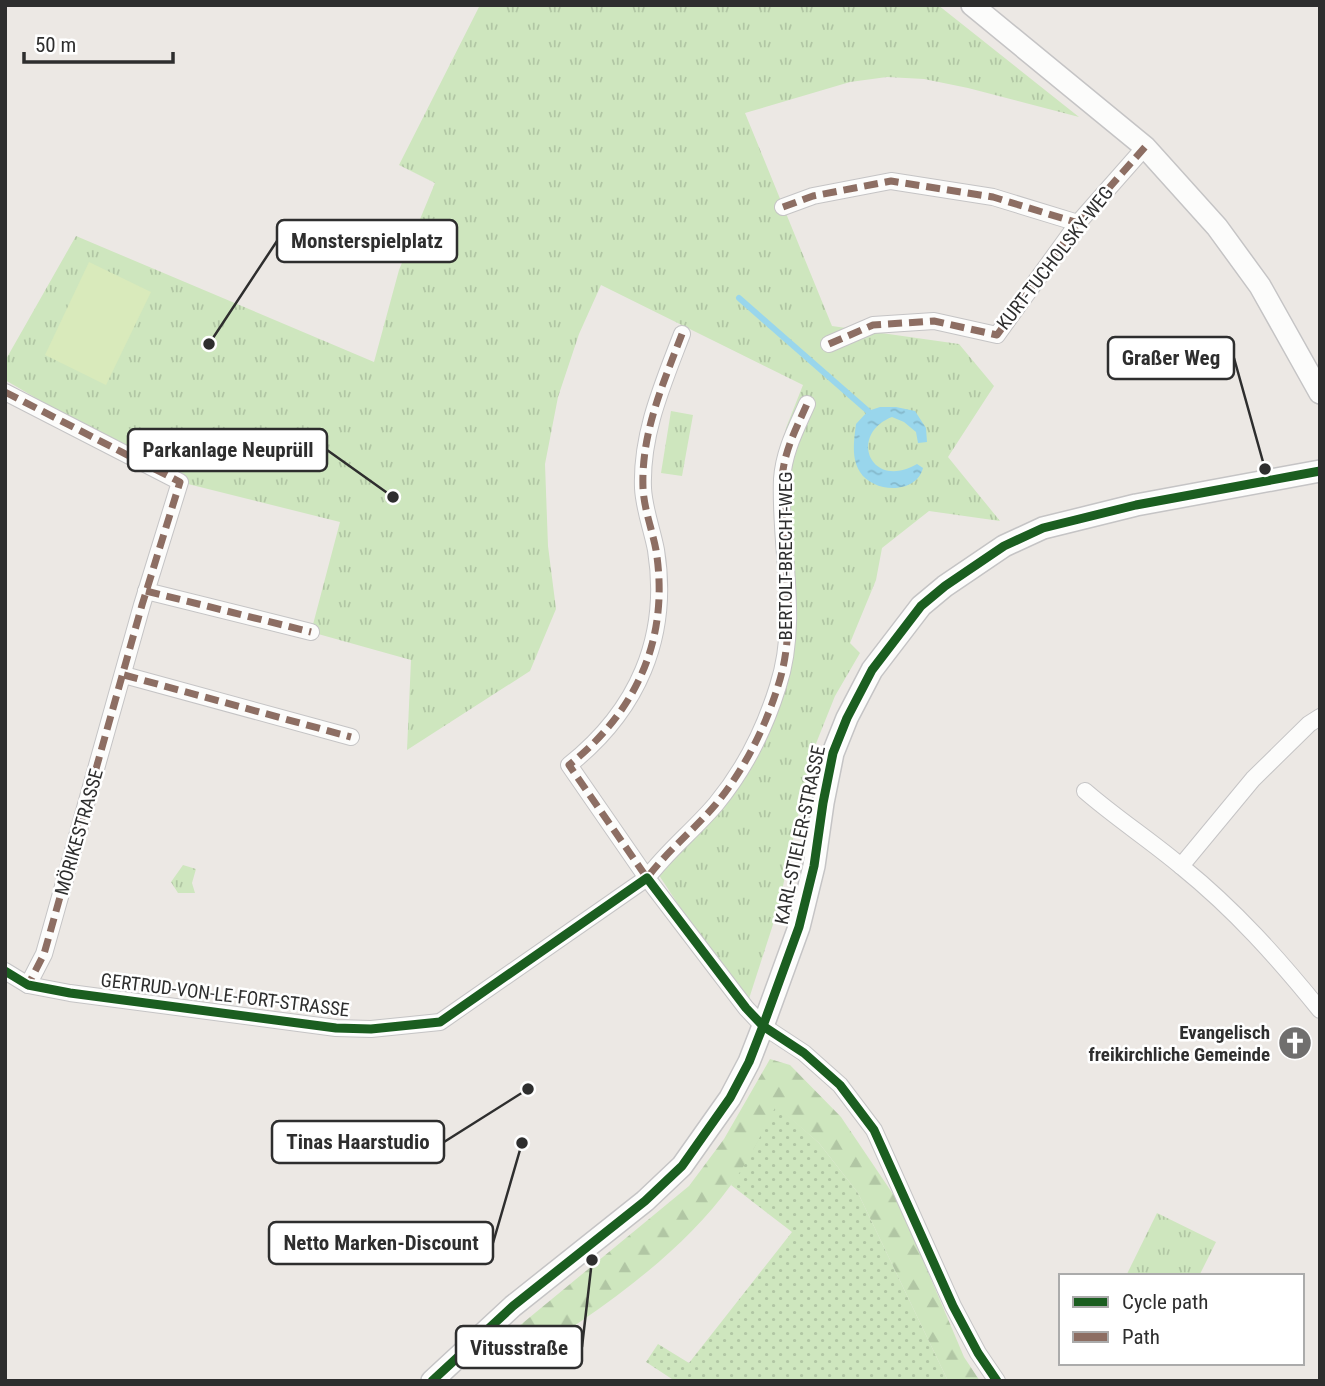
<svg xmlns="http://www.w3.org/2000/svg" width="1325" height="1386" font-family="'Roboto Condensed',sans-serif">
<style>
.grass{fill:url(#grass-dots)}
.forest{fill:url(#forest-firs)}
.park{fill:url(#park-tufts)}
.pitch{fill:#d9eabb}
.water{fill:url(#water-ripples)}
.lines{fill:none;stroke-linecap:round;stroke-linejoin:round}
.stream{stroke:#99d6ec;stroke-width:6}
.minor-casing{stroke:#c5c4c5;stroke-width:18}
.tertiary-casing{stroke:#c5c4c5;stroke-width:24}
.minor{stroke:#fcfcfb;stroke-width:16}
.tertiary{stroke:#fcfcfb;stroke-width:21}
.quiet{stroke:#8d6e63;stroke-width:7;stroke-dasharray:14 7;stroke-linecap:butt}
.cycleway-casing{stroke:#fff;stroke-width:13}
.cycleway{stroke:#1b5e20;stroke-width:9}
.labels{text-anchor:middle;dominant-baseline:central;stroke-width:5;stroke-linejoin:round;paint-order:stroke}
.street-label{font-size:19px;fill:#2e2e2e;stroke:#fff}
.poi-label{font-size:19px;font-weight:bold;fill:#2e2e2e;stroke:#fff;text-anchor:end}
.leader{fill:none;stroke:#2e2e2e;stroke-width:2.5}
.callout-dot{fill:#2e2e2e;stroke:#fff;stroke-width:2.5}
.callout{fill:#fff;stroke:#2e2e2e;stroke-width:2.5}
.callout-label{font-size:21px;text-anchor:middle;font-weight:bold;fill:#2e2e2e}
</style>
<defs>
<pattern id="grass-dots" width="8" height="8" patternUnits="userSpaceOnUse" patternTransform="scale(1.75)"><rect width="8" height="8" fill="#cee6be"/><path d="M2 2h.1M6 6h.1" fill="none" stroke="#b1c6a4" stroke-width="1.8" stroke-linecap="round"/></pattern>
<pattern id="forest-firs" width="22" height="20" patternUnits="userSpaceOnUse" patternTransform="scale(1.75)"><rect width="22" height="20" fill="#cee6be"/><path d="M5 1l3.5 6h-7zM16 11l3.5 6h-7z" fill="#b1c6a4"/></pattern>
<pattern id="park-tufts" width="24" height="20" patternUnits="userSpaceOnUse" patternTransform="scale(1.75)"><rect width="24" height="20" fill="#cee6be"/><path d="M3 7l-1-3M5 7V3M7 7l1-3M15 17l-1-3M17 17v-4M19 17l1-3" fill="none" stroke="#b1c6a4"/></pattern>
<pattern id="water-ripples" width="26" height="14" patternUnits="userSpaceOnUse" patternTransform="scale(1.75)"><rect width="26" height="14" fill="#99d6ec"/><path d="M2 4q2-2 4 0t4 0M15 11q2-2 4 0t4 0" fill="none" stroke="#84b8cb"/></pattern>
</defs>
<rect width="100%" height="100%" fill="#ece8e4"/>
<!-- grass -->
<path class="grass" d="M776,1105L819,1143L858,1193L948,1381H675L646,1362L658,1344L689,1363L792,1232L731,1185Z"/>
<!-- forest -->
<path class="forest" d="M770,1059L790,1065L841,1117L899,1203L964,1357L980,1381H948L858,1193L819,1143L776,1106C762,1132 749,1161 731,1185C675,1262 590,1316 512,1367L506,1357L501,1341L689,1186L724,1139Z"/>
<!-- park -->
<g class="park">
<path d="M480,5H938L1079,117L968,88L924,79L887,77L850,82L745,113L832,326L959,344L994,386L948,457L1000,521L929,511L882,548L876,580L850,643L860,653L835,696L811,756L778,909L746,1008L651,863L735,774L763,717L778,661L786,584L778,469L786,428L803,385L601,285L579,334L558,397L545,464L548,546L556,609L530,671L407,750L411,660L311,632L340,522L180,482L5,380V361L76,236L374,362L399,270L435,183L399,165Z"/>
<path d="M671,411L693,415L682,476L661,473Z"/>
<path d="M183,865L196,869L192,883L195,893H178L171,882Z"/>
<path d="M1157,1213L1216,1242L1199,1276H1126Z"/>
</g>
<!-- pitch -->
<path class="pitch" d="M89,262L151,292L106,385L45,355Z"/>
<!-- water -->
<path class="water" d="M880,407H896L915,411L926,428L927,442L918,443L916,432L904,422L892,417C848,434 870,491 917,464L923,468C916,495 873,493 860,472C851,458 854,440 856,424L868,411Z"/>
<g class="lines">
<!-- stream -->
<path class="stream" d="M739,298L868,411"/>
<!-- minor casing -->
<g class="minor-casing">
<g id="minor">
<path d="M783,207L813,196L891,181L993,197L1078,223"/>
<path d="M682,334C663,384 641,433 643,488C644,509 652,529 656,550C670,638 637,711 569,765L647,878C667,851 694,830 716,804C744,770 765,728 778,686C800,619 779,548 782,479C784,451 796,429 807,404"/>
<path d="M829,344L873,325L934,321L997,335L1078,223L1145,147"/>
<path d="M5,392L180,482L142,605L44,954L28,985"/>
<path d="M146,591L311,632"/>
<path d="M124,675L351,737"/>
<path d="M1085,791C1116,818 1150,840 1182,867C1235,910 1277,957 1320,1010"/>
<path d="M1181,866L1253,779L1309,724L1320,717"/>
<path d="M5,971L28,985L70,993L336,1028L371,1029L440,1022L647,878L746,1008L763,1026L804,1053L840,1085L874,1130L953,1306L978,1353L997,1381"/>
</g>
</g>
<!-- tertiary casing -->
<g class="tertiary-casing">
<g id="tertiary">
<path d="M972,5L1145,147L1217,227L1260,286L1320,393"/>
<path d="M432,1381L513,1306L645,1201L682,1166L730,1098L749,1062L763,1026L799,927L814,866L823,803L833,753L847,718L872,670L921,606L945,586L1004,546L1043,528L1136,505L1320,471"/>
</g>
</g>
<!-- minor -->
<use href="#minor" class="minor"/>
<!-- tertiary -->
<use href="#tertiary" class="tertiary"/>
<!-- quiet -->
<g class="quiet">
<path d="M783,207L813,196L891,181L993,197L1078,223"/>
<path d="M682,334C663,384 641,433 643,488C644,509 652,529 656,550C670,638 637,711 569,765L647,878C667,851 694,830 716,804C744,770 765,728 778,686C800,619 779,548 782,479C784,451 796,429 807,404"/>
<path d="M829,344L873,325L934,321L997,335L1078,223L1145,147"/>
<path d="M5,392L180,482L142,605L44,954L28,985"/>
<path d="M146,591L311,632"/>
<path d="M124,675L351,737"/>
</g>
<!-- cycleway casing -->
<g class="cycleway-casing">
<g id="cycleway">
<path d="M5,971L28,985L70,993L336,1028L371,1029L440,1022L647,878L746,1008L763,1026L804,1053L840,1085L874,1130L953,1306L978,1353L997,1381"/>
<path d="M432,1381L513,1306L645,1201L682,1166L730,1098L749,1062L763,1026L799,927L814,866L823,803L833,753L847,718L872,670L921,606L945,586L1004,546L1043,528L1136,505L1320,471"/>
</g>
</g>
<!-- cycleway -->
<use href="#cycleway" class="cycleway"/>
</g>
<!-- icons -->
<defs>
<g id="church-disc" transform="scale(1.75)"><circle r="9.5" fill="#706f6e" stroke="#fff"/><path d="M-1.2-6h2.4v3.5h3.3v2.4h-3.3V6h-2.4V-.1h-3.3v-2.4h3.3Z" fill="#fff"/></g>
</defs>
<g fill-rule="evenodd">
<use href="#church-disc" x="1295" y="1043"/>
</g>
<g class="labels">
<!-- street labels -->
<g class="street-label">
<text transform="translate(1055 258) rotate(-52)">KURT-TUCHOLSKY-WEG</text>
<text transform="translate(785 556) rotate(-90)">BERTOLT-BRECHT-WEG</text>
<text transform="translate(79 832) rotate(-74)">MÖRIKESTRASSE</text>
<text transform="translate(800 835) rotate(-78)">KARL-STIELER-STRASSE</text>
<text transform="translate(225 995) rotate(7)">GERTRUD-VON-LE-FORT-STRASSE</text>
</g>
<!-- poi labels -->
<g class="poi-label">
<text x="1270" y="1032">Evangelisch<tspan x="1270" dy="22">freikirchliche Gemeinde</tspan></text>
</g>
</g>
<!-- callouts -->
<path class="leader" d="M209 344L277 241M1265 469L1234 358M393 497L327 450M528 1089L444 1142M522 1143L493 1243M592 1260L582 1347"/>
<g class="callout-dot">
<circle cx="209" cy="344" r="7"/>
<circle cx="1265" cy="469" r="7"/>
<circle cx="393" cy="497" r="7"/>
<circle cx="528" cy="1089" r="7"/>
<circle cx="522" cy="1143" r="7"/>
<circle cx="592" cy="1260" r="7"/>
</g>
<g class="callout">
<rect x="277" y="220" width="180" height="42" rx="7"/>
<rect x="1108" y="337" width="126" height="42" rx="7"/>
<rect x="128" y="429" width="199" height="42" rx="7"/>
<rect x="272" y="1121" width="172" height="42" rx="7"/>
<rect x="269" y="1222" width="224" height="42" rx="7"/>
<rect x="456" y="1326" width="126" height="42" rx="7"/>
</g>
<g class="callout-label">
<text x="367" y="248">Monsterspielplatz</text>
<text x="1171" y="365">Graßer Weg</text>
<text x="228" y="457">Parkanlage Neuprüll</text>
<text x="358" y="1149">Tinas Haarstudio</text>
<text x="381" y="1250">Netto Marken-Discount</text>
<text x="519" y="1355">Vitusstraße</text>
</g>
<!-- border -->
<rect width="1325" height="1386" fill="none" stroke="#2e2e2e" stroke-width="14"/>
<!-- legend -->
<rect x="1059" y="1274" width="245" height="91" fill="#ffffff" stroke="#ababab" stroke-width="2"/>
<rect x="1073" y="1297" width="35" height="10" fill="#1b5e20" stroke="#ababab" stroke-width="2"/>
<text x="1122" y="1309" font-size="21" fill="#2e2e2e">Cycle path</text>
<rect x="1073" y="1332" width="35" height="10" fill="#8d6e63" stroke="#ababab" stroke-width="2"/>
<text x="1122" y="1344" font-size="21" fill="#2e2e2e">Path</text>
<!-- scale -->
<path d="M24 52v10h149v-10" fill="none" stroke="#2e2e2e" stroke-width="3.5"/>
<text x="35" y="52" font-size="21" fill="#2e2e2e" stroke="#ffffff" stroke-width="5" paint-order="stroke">50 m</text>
</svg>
